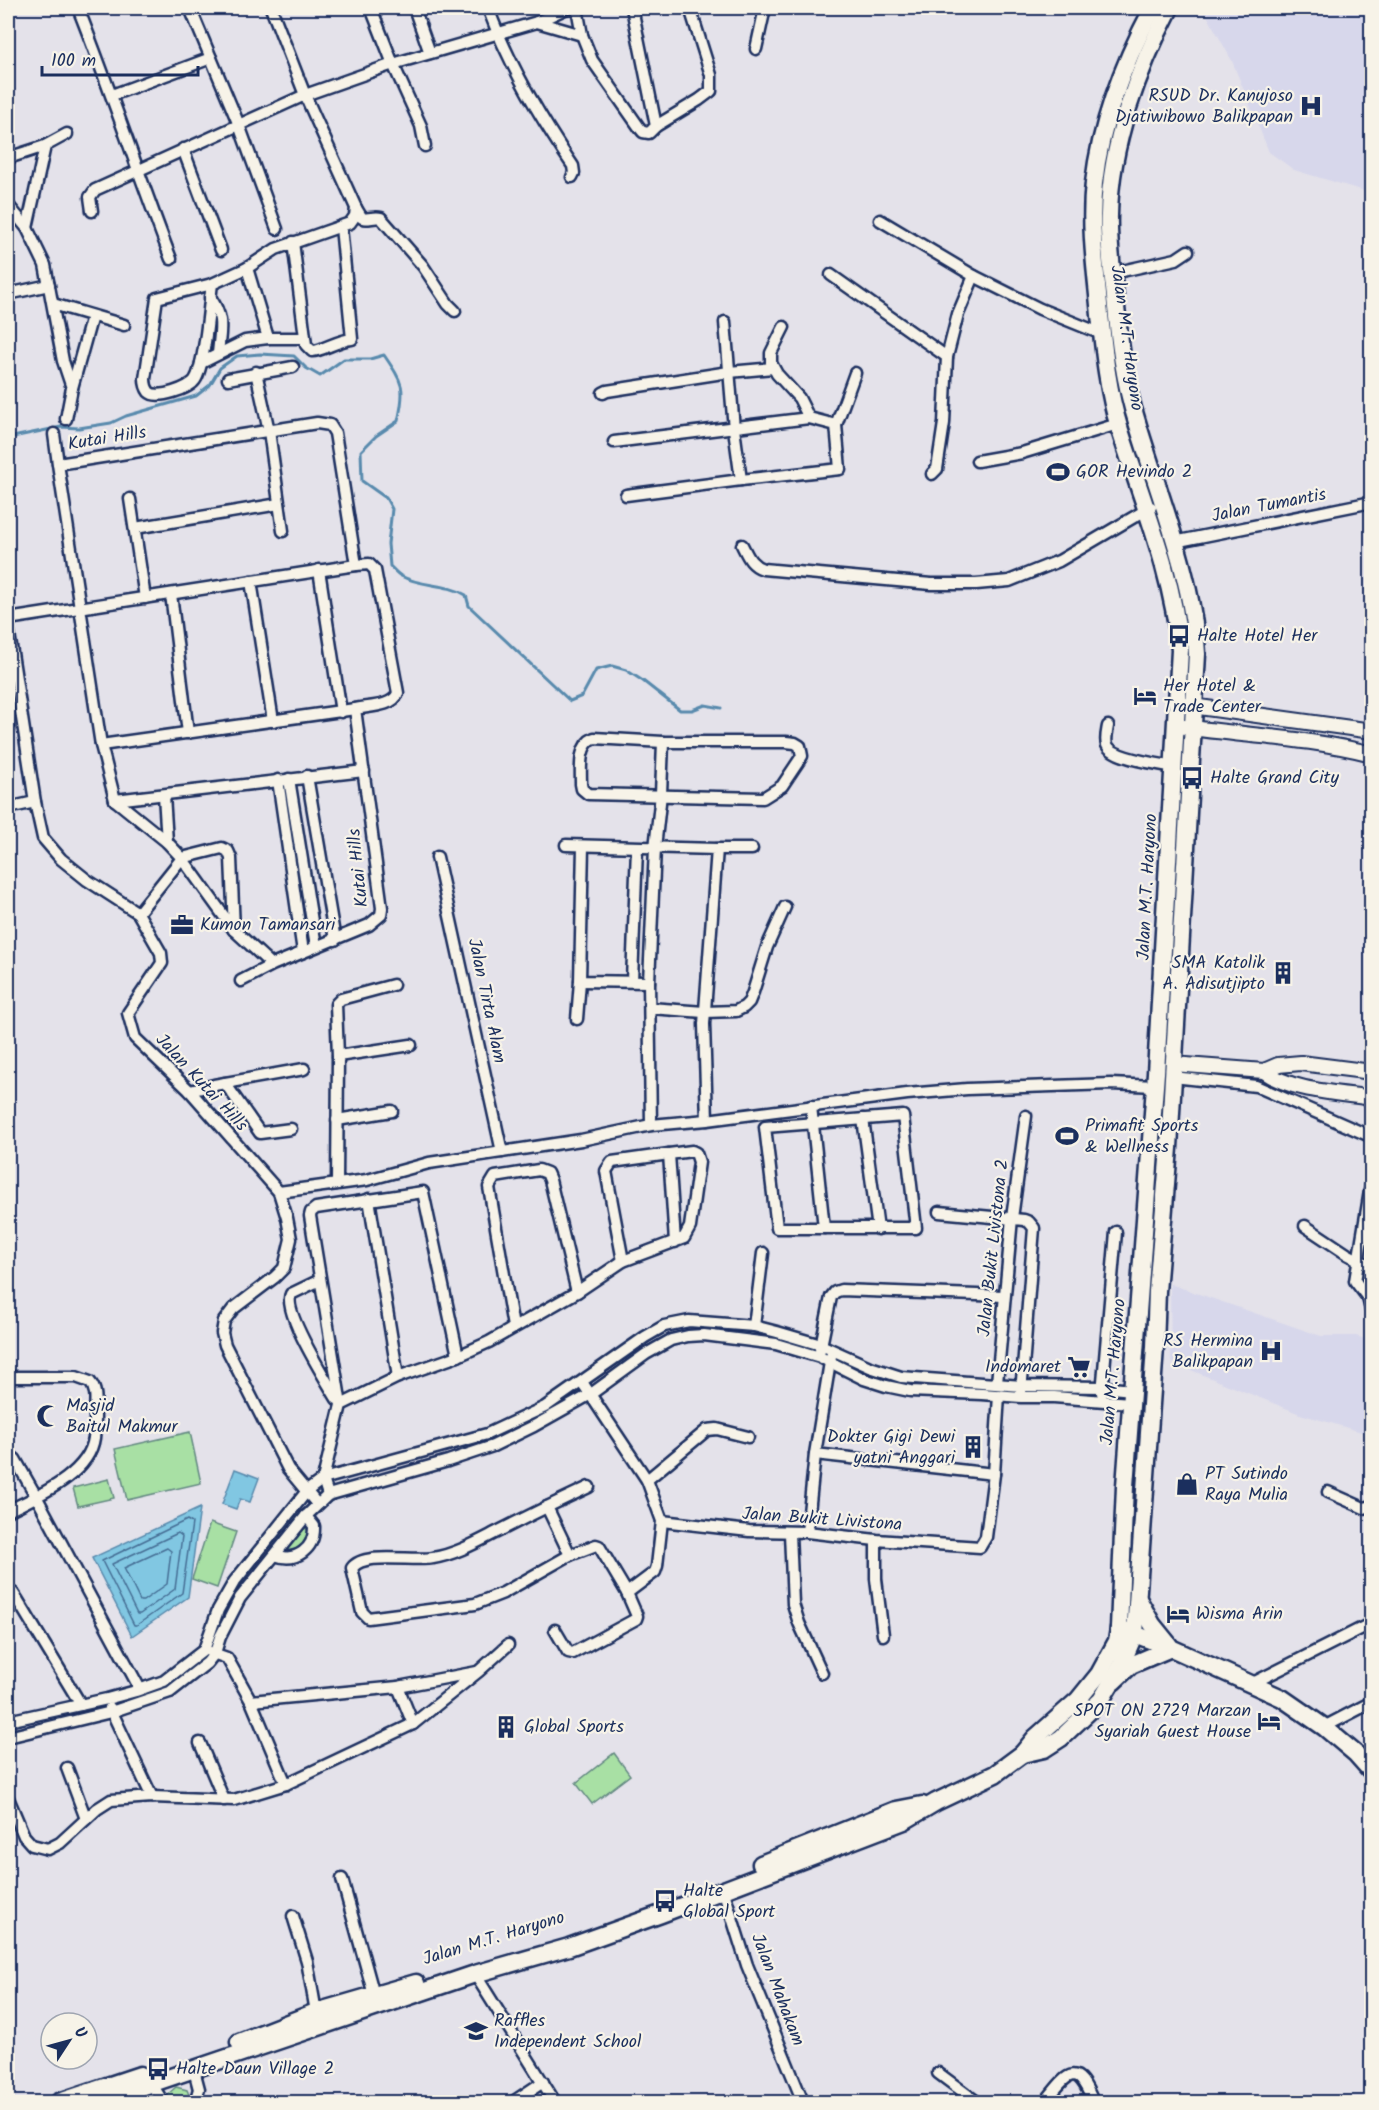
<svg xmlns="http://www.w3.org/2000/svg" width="1379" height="2110" font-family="Kalam,sans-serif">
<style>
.built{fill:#d7d7eb}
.green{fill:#a8e0a4;stroke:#628881;stroke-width:1.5}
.water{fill:#81c7e2;stroke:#588aad;stroke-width:1.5}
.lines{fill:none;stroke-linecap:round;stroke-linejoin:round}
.shore{stroke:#446c93;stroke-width:1.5}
.stream{stroke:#588aad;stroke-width:3}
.minor-casing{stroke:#1b2f5e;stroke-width:15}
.tertiary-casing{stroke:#1b2f5e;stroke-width:18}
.primary-casing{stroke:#1b2f5e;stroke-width:21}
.trunk-casing{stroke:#1b2f5e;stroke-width:21}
.minor{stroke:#f7f3e8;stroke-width:10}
.tertiary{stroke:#f7f3e8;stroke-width:14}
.primary{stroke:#f7f3e8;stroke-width:16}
.trunk{stroke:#f7f3e8;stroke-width:16}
.labels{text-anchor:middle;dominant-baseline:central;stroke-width:4.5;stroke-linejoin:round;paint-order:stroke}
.poi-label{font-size:18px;fill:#1b2f5e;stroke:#f7f3e8;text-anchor:start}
.street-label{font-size:18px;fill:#1b2f5e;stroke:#f7f3e8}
</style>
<rect width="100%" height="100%" fill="#e4e2ea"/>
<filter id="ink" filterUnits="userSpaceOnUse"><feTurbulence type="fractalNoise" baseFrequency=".0167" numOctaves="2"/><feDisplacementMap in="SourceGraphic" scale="12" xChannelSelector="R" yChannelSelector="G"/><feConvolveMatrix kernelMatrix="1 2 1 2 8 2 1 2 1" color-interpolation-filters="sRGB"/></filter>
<g filter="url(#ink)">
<!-- built -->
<g class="built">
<path d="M1203,8H1371V193L1294,170L1269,152L1232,61Z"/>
<path d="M1170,1284L1321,1336H1356L1371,1341V1421L1365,1433L1300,1414L1171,1362Z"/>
</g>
<!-- green -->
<g class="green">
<path d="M190,1432L201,1483L127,1500L115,1449Z"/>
<path d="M109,1479L114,1498L78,1506L73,1488Z"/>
<path d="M210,1523L236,1532L217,1588L192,1579Z"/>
<path d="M305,1528L309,1531L306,1548L288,1553L283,1551Z"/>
<path d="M614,1753L630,1775L592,1804L576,1783Z"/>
<path d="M176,2087L187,2090L190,2097L188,2102H169L168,2094Z"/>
</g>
<!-- water -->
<g class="water">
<path d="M235,1469L259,1478L250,1502L240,1499L236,1509L222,1504Z"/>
<path d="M200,1508L188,1597L132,1636L92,1558Z"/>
</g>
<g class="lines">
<!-- shore -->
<g class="shore">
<path d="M187,1520L192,1523L182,1593L137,1625H134L102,1561Z"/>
<path d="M178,1533L182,1536L175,1589L140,1614H137L112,1564Z"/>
<path d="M167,1548L171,1551L167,1584L143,1601H140L124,1568Z"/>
</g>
<!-- stream -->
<path class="stream" d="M8,438L61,427L79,428L111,423L126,416L196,396L210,385L220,368L237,356L260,354L294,356L306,368L320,376L344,359H370L384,355C403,383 406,387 398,421L376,436L361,451L362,481L386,498L392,509L388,544L390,566C393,569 397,574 401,576C421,587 446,583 466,595L469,606L570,701L582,696L596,670L612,666L626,670L643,681L680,710H692L705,705L721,708"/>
<!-- minor casing -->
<g class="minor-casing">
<g id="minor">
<path d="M78,8C111,91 139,176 171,259"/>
<path d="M190,8L239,125L277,229"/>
<path d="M371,8L393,64L421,126L425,146"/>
<path d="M414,8L430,53"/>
<path d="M488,8C509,65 539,116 573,166L574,173L572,177"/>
<path d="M577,8L582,35L592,60L639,127L643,132L649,133L656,126L632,8"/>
<path d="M537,22L582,35"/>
<path d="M756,49L765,8"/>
<path d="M112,95L211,58"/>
<path d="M656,126L699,100L711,91V75L690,8"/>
<path d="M183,149L221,250"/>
<path d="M8,158L45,146L67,134"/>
<path d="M8,205L27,228L45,265L63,361L72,388L66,419"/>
<path d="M356,208L362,218C369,220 374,216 381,218L423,266L448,304L455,311"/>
<path d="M92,211L90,197L95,190L305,95L393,64L537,22L567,8"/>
<path d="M880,220L974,276L1040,309L1102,334"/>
<path d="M27,228L45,146"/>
<path d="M293,242L306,345L312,351C320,352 338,340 352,339L341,227"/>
<path d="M1113,273L1176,259L1188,251"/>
<path d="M831,275L947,357"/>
<path d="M212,284C209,304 205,366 195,380C190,388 157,400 149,392C146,388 145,383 145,379L157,298L212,284L247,268L276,249L350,223L355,216L356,208L305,95L271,8"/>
<path d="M8,294L49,285"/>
<path d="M210,297C225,319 220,329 218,354"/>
<path d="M53,304L124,325"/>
<path d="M784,327L771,353V363L777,374L799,398L809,418"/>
<path d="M268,338H305"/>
<path d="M201,363L245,341L268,338L247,268"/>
<path d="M256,372L269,431L283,531"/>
<path d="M228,379L293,367"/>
<path d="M72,388L92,316"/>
<path d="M603,393L607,391L729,372L773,368"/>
<path d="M836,425L855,373"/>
<path d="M54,434L58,464"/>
<path d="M614,442L809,418L836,425L840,469L741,480L734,429L725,322"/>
<path d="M977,461L1022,453L1118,424"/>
<path d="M932,474L937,469L944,423L947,357L958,314L974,276"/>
<path d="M626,495L741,480"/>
<path d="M130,499L145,598"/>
<path d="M135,528L279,504"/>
<path d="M1174,542L1372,502"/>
<path d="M742,545C748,557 751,565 763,569L931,584H976L1009,581L1059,561L1151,507"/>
<path d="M319,570L341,712"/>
<path d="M251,581L273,721"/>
<path d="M171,594L188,733"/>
<path d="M8,619L356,565"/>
<path d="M8,627L35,802L43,838L61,859L87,880L138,913L161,953L162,963L128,1013L135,1038L190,1091L279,1192L287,1218L291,1239L284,1268L275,1277L233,1309L224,1321L222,1333L225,1345L288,1469L317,1504"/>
<path d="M1108,726C1107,732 1105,739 1107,745C1114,759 1160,764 1175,767"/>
<path d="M594,738L663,742H786L795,743L800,746L802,756L782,786L763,798L588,794L582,789L581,784C581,769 578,745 594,738Z"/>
<path d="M101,745L355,709"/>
<path d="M307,776L335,940"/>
<path d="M289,779L316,946"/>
<path d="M278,780L303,952"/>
<path d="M164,795L167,842"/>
<path d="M115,800L364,771"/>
<path d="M8,808L35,802"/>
<path d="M566,845L717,849L704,1024L707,1120"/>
<path d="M583,846L580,981L649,982"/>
<path d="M717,849H752"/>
<path d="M437,857L502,1152"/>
<path d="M138,913L182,858L222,848L228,851L231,858L234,930"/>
<path d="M241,981L272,965L369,925L381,915L382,908L355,709C368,706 393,707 398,693L375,570L369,564L356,565L335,433L330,425L317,423L58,464L101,745L115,800L167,842L182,858L234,930L272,965"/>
<path d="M632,981L637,848"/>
<path d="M650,1008L704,1012L736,1011L744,1007L749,1002L753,992L767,947L785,907"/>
<path d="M577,1019L580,981"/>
<path d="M338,1056L411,1045"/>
<path d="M1173,1077L1256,1086L1372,1137"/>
<path d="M225,1083L260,1133L291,1129"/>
<path d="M190,1091L214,1085L304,1069"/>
<path d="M811,1106L824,1228"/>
<path d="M903,1116L916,1228H777L765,1127Z"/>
<path d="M863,1119L878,1229"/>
<path d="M337,1120L392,1111"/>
<path d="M651,1125L649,982L655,848L661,794L663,742"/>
<path d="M1372,1179L1355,1281L1368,1298L1372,1314"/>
<path d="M337,1184L338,1056L336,1004L341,999L393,985"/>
<path d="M279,1192L367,1180L429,1163L581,1140L651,1125L707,1120L907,1094L967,1089L1111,1084L1155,1086"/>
<path d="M369,1199L398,1377"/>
<path d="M939,1212L1024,1220L1029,1222L1034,1228L1021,1393"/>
<path d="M1305,1226L1347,1254L1372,1267"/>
<path d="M623,1261L606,1171L612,1162L669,1154"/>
<path d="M320,1280L291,1294C282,1311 326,1380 337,1399"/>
<path d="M754,1326L763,1253"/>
<path d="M513,1327L489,1187L495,1177L539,1170L547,1173L550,1180L577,1292"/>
<path d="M820,1351L831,1297L835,1292L841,1290L1004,1296"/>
<path d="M8,1377H76L90,1382C98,1391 95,1403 95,1414C95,1422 95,1430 94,1438C89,1475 37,1496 8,1511"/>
<path d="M582,1382L647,1480L662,1521L657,1566L655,1572L627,1593"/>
<path d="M997,1383L1012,1218L1026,1116"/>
<path d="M1102,1393L1116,1232"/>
<path d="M341,1405L310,1216L311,1212L316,1208L423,1192L458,1356"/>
<path d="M815,1454L994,1474"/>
<path d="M8,1455L15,1459L36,1496L140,1689"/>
<path d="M647,1480L707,1430L717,1429L748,1437"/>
<path d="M1328,1492L1364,1508L1372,1506"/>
<path d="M328,1495L323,1479L341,1405L398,1377L458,1356L489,1342L577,1292L623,1261L684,1238L690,1227L699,1162L696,1153L692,1151L669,1154L675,1242"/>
<path d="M547,1507L570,1555"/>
<path d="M662,1521L749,1531L807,1532L876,1540L980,1547L986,1537L994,1474L999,1395"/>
<path d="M807,1532L815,1454L831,1356"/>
<path d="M790,1533L793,1604L799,1623L822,1673"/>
<path d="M876,1540V1579L883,1635"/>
<path d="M275,1555C296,1563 315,1549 314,1526L306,1516"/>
<path d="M8,1591L13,1593L17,1599L81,1705"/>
<path d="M555,1630L568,1652L573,1653L636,1619L637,1616L627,1593L599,1546L596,1545L570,1555L503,1593L475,1604L368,1618L362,1612L352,1568C364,1551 414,1562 433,1558C457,1554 479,1541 501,1530C530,1515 559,1501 589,1487"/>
<path d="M210,1652L227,1658L251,1701L286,1784"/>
<path d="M1251,1684L1372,1623"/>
<path d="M398,1687L413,1724"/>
<path d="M251,1701L398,1687L477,1672"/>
<path d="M110,1708L152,1797"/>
<path d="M8,1721L107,1699L136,1691L164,1681L204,1650L218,1610L234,1582L307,1491L323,1479L487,1434L545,1407L645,1337L664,1326L689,1321L754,1326L777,1332L821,1345L870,1367L901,1377L1022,1386L1102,1387L1132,1390"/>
<path d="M1324,1727L1372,1702"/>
<path d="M8,1737L111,1712L170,1692L207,1663L215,1653L220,1637L240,1598L306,1516L328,1495L448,1461L493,1446L534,1426L591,1394L646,1354L671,1340L688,1336L704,1335L776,1344L820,1357L864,1379L886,1386L910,1391L982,1394L1021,1397H1054L1130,1403"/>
<path d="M200,1743L224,1800"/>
<path d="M67,1768L86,1819"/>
<path d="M8,1798L24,1836L32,1845L48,1849L60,1843L97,1809L111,1800L152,1797L234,1800L286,1784L413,1724L479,1671L508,1645"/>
<path d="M342,1879L374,1995"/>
<path d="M723,1889L747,1965L803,2102"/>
<path d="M293,1916L307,1961L316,2012"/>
<path d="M475,1974L555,2102"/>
<path d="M194,2070L199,2089L195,2102"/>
<path d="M938,2073L977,2102"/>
<path d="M151,2083L163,2102"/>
<path d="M513,2102L543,2082"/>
<path d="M1045,2102C1068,2073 1076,2060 1093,2102"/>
</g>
</g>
<!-- tertiary casing -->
<g class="tertiary-casing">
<g id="tertiary">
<path d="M1185,705L1372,731"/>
<path d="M1185,727C1247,736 1310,738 1372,754"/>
<path d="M1173,1064L1264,1071L1278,1065L1301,1063L1372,1072"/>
<path d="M1264,1071C1290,1091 1339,1093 1372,1098"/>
</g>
</g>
<!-- primary casing -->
<g class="primary-casing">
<g id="primary">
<path d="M1022,1754L1044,1749L1061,1738L1101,1700L1121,1666L1135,1633"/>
<path d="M761,1864L896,1810L922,1805"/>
<path d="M239,2042L316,2012L416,1983"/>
<path d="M59,2102L140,2075"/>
<path d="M97,2102L475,1974L569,1947L661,1914L904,1821L936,1802L995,1774L1022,1754L1035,1738L1078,1700L1099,1674L1117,1641L1119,1628"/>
</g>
</g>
<!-- trunk casing -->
<g class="trunk-casing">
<g id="trunk">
<path d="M1153,8C1124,62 1101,121 1094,183C1089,226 1096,272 1100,315C1104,352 1108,391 1119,427C1142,501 1173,573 1180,650L1156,1073L1125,1486L1119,1628L1171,1648L1282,1698L1324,1727L1356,1754L1372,1772"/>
<path d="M1138,1599L1152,1624L1169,1645"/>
<path d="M1135,1633L1155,1347L1157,1291L1169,1148L1197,654C1193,577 1159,496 1137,422C1124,381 1119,339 1115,297C1112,269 1108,242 1109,215C1110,145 1138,69 1170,8"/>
<path d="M1113,1682L1131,1665L1171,1648"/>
</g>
</g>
<!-- minor -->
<use href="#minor" class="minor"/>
<!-- tertiary -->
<use href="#tertiary" class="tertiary"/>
<!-- primary -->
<use href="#primary" class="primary"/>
<!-- trunk -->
<use href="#trunk" class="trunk"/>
</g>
</g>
<!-- icons -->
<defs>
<g id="hospital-bare" transform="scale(1.8)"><path d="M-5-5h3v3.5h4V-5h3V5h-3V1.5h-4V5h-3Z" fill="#1b2f5e" stroke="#f7f3e8" stroke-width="2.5" paint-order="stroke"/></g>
<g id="stadium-bare" transform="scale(1.8)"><path d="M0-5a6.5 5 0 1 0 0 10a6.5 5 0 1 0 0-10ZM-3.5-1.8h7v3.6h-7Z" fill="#1b2f5e" stroke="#f7f3e8" stroke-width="2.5" paint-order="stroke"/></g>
<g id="bus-bare" transform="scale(1.8)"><path d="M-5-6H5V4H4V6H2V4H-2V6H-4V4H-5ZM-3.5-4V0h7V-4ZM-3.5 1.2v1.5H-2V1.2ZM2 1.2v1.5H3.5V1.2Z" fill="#1b2f5e" stroke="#f7f3e8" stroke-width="2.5" paint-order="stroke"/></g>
<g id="hotel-bare" transform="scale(1.8)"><path d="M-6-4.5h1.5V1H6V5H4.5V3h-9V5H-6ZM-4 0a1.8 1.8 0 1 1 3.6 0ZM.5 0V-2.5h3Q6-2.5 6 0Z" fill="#1b2f5e" stroke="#f7f3e8" stroke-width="2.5" paint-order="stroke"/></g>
<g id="office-bare" transform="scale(1.8)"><path d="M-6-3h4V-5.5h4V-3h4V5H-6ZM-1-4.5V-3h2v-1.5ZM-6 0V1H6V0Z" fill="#1b2f5e" stroke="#f7f3e8" stroke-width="2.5" paint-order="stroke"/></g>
<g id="building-bare" transform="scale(1.8)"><path d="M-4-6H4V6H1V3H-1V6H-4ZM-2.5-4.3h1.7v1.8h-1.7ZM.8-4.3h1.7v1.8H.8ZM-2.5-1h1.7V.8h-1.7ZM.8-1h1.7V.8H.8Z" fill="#1b2f5e" stroke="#f7f3e8" stroke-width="2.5" paint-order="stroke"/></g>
<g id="supermarket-bare" transform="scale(1.8)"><path d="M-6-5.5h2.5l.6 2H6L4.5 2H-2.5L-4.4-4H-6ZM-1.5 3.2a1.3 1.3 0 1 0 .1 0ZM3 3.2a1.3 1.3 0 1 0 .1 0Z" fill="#1b2f5e" stroke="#f7f3e8" stroke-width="2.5" paint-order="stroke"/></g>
<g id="mosque-bare" transform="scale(1.8)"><path d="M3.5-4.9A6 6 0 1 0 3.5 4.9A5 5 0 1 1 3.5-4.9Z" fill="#1b2f5e" stroke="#f7f3e8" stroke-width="2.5" paint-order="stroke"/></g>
<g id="shop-bare" transform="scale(1.8)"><path d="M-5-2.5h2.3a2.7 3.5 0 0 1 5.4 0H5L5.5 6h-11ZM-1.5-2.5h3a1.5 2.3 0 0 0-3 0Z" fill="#1b2f5e" stroke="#f7f3e8" stroke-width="2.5" paint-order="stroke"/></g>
<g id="school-bare" transform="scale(1.8)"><path d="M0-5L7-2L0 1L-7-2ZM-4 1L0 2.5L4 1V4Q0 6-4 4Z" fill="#1b2f5e" stroke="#f7f3e8" stroke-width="2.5" paint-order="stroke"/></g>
</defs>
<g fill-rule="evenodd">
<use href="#hospital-bare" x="1311" y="106"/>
<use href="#stadium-bare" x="1058" y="472"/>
<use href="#bus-bare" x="1179" y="636"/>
<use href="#hotel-bare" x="1145" y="696"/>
<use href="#bus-bare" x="1192" y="778"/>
<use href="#office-bare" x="182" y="925"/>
<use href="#building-bare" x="1283" y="973"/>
<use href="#stadium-bare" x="1067" y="1136"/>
<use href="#hospital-bare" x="1271" y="1351"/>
<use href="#supermarket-bare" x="1079" y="1367"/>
<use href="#mosque-bare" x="48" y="1416"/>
<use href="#building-bare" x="973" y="1447"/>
<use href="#shop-bare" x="1187" y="1484"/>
<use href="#hotel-bare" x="1178" y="1614"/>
<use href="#hotel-bare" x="1269" y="1721"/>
<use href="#building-bare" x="506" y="1727"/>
<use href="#bus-bare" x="665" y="1901"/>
<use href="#school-bare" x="476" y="2031"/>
<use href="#bus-bare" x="158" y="2069"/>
</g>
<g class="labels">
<!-- poi labels -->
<g class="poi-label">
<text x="1293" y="96" text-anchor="end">RSUD Dr. Kanujoso<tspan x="1293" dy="21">Djatiwibowo Balikpapan</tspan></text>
<text x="1076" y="472">GOR Hevindo 2</text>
<text x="1197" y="636">Halte Hotel Her</text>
<text x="1163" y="686">Her Hotel &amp;<tspan x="1163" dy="21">Trade Center</tspan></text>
<text x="1210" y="778">Halte Grand City</text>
<text x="200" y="925">Kumon Tamansari</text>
<text x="1265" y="963" text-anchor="end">SMA Katolik<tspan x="1265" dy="21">A. Adisutjipto</tspan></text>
<text x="1085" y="1126">Primafit Sports<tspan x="1085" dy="21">&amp; Wellness</tspan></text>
<text x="1253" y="1341" text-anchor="end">RS Hermina<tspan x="1253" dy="21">Balikpapan</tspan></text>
<text x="1061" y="1367" text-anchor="end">Indomaret</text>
<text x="66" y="1406">Masjid<tspan x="66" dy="21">Baitul Makmur</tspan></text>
<text x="955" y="1437" text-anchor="end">Dokter Gigi Dewi<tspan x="955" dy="21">yatni Anggari</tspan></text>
<text x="1205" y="1474">PT Sutindo<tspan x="1205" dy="21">Raya Mulia</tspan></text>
<text x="1196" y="1614">Wisma Arin</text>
<text x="1251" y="1711" text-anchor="end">SPOT ON 2729 Marzan<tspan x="1251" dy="21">Syariah Guest House</tspan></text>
<text x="524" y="1727">Global Sports</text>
<text x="683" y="1891">Halte<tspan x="683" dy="21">Global Sport</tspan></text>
<text x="494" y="2021">Raffles<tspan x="494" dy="21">Independent School</tspan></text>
<text x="176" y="2069">Halte Daun Village 2</text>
</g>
<!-- street labels -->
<g class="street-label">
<text transform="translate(1126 338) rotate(82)">Jalan M.T. Haryono</text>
<text transform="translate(107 439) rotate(-9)">Kutai Hills</text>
<text transform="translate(1269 506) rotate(-11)">Jalan Tumantis</text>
<text transform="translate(359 868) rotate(-96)">Kutai Hills</text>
<text transform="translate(1148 887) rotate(-87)">Jalan M.T. Haryono</text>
<text transform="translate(486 1001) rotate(78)">Jalan Tirta Alam</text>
<text transform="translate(201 1083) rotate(47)">Jalan Kutai Hills</text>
<text transform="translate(994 1248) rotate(-84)">Jalan Bukit Livistona 2</text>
<text transform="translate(1114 1372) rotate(-85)">Jalan M.T. Haryono</text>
<text transform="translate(822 1520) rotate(4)">Jalan Bukit Livistona</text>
<text transform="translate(494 1939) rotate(-17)">Jalan M.T. Haryono</text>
<text transform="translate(777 1990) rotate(69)">Jalan Mahakam</text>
</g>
</g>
<!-- margin -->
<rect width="1379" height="2110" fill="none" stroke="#f7f3e8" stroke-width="30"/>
<rect x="15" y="15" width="1349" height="2080" fill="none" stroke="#1b2f5e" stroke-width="2" filter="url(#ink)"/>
<!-- north arrow -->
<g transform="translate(69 2041) rotate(54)"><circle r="28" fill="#f7f3e8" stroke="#9fa5b1" stroke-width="1.5"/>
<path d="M0-4.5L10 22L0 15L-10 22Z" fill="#1b2f5e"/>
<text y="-9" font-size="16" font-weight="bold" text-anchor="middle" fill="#1b2f5e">U</text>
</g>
<!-- scale -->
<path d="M42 66v9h156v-9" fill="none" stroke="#1b2f5e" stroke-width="3"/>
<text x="51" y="66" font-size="18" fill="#1b2f5e" stroke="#f7f3e8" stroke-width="4.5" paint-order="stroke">100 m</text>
</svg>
